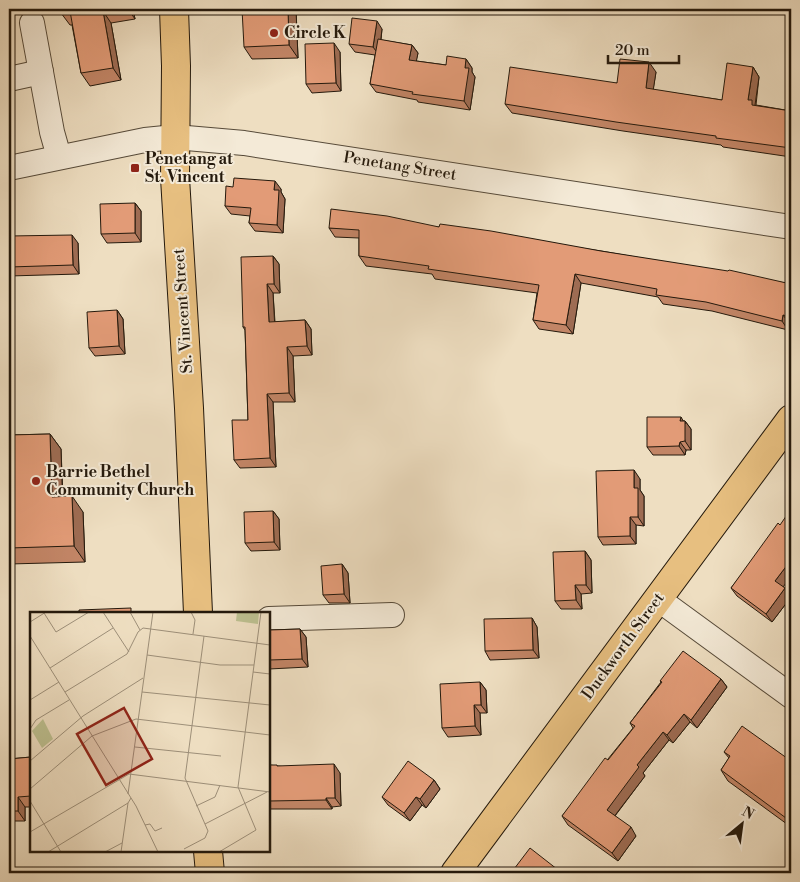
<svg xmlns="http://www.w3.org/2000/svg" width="800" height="882" font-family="'Libre Bodoni',serif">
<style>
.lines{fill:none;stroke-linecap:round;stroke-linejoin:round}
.minor-casing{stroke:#564a39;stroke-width:26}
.major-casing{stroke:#24190c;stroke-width:30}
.minor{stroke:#f4ead7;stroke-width:24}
.major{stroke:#e7bf80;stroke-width:28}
.wall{fill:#c28566;stroke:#24190c}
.shaded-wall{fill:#9e6c53;stroke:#24190c}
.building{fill:#e29b77;stroke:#24190c}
.poi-dot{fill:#8f2418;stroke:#f4ead7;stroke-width:2}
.labels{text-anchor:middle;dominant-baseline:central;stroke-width:4;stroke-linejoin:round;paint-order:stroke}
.poi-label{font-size:16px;font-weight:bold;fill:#24190c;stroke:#f4ead7;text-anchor:start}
.street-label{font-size:16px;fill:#24190c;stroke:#f4ead7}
.inset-road{fill:none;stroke:#9d8f79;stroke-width:1}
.view{fill:#8f2418;fill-opacity:0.15;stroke:#8f2418;stroke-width:2.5}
.inset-edge{fill:none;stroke:#24190c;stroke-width:2.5}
</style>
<rect width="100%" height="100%" fill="#eedec1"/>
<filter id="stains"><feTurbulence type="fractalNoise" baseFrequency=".004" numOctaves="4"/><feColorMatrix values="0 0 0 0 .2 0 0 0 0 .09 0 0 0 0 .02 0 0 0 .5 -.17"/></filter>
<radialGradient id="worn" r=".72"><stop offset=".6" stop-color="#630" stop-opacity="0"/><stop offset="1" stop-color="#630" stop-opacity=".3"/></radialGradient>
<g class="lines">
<!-- minor casing -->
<g class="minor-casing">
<g id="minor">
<path d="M32,23L52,132L59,157"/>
<path d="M9,79L41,72"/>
<path d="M9,168L145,140L175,137L244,143L791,227"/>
<path d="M658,599L791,696"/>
<path d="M269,619L392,615"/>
</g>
</g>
<!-- major casing -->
<g class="major-casing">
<g id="major">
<path d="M174,9L176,66L175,178L189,408L198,613"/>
<path d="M208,851L210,873"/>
<path d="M455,873L791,419"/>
</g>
</g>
<!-- minor -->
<use href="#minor" class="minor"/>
<!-- major -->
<use href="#major" class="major"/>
</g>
<!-- wall -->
<g class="wall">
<path d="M60,9H133L135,19L111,23L121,80L90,86L81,73L72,25H70L61,13Z"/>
<path d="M296,9L298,58L252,59L244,47Z"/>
<path d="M382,29L381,40L412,45L418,53L416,61L446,65L466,59L472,68V72L475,77L470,110L418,102L417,100L376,92L370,84L375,55L355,52L349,44Z"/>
<path d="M340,52L341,91L312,93L306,84Z"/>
<path d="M753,67L759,77L756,105L791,111V157L723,147L721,145L623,131L512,113L505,104L617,83L656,72L653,90L722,100Z"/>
<path d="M233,187L281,189V192L285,199L283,233L255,231L249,223L250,216L231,214L225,206Z"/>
<path d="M135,203L141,211V242L107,243L101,234Z"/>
<path d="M439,227L601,251L791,284V325L790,324L788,330L712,311L663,304L658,297L581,283L573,334L539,329L533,320L537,293L435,279L432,274L366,266L359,256V238L335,237L329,228Z"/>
<path d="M9,236L78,243L79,274L9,276Z"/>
<path d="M273,256L279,264L280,293H273L275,322L305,320L311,329L312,355L293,356L295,402H273L276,467L240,468L234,460L248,420L245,330L243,327Z"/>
<path d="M117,310L123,319L125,354L95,356L89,348Z"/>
<path d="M683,421H685L691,429V450H686L685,455H653L647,447Z"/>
<path d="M50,434L61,449L63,497L83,512L85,562L9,564V435Z"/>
<path d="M640,479V490L644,496V526L636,525V544L603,545L598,537Z"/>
<path d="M273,511L279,519L280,550L251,551L245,543Z"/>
<path d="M780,525L783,587L791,597L772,622L737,596L731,588Z"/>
<path d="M585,551L591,560L592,593L581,594L582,609H561L555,601Z"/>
<path d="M342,564L348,573L350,603H329L323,595Z"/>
<path d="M9,617L14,623V648L9,649Z"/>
<path d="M532,618L537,627L539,658L490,660L485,651Z"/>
<path d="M300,629L306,637L308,667L269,669V630Z"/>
<path d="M721,679L727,687L697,728L690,722L673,743L669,740L643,773L645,776L615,816L636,836L618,861L568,825L562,816L633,728L630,723L661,682L660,681Z"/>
<path d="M480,682L486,690L487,713H480L481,735L448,737L442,728Z"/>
<path d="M724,752L791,761V827L728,781L721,770L729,758Z"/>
<path d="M31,757V807H25V821H9V759Z"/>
<path d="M269,765L340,773L341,806L332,807V809H269Z"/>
<path d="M434,780L440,789L426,808L422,805L410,821L388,805L382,797Z"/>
</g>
<!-- shaded-wall -->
<g class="shaded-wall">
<path d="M128,9H133L135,19Z"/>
<path d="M288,9H296L298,58L289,45Z"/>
<path d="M103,11L111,23L121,80L113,68Z"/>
<path d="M377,21L382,29L379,55L373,47Z"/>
<path d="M334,43L340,52L341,91L336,83Z"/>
<path d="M412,45L418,53L415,68L409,60Z"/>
<path d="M466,59L472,68V72L475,77L470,110L464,101L465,68Z"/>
<path d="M649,62L656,72L652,98L646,88Z"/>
<path d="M753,67L759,77L755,105L759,110L758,114L748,100Z"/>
<path d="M275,181L281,189V192L285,199L283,233L277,225L274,190Z"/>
<path d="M135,203L141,211V242L135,233Z"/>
<path d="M72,235L78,243L79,274L73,265Z"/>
<path d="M273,256L279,264L280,293L274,284Z"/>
<path d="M575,274L581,283L573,334L566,325Z"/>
<path d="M267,284L273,293L275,330L269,322Z"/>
<path d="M117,310L123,319L125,354L119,346Z"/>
<path d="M783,315L790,324L788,330L782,321Z"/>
<path d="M305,320L311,329L312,355L307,346Z"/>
<path d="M287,347L293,356L295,402L289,393Z"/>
<path d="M267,394L273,402L276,467L270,458Z"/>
<path d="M681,417L685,424V421L691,429V450L685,441L680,421Z"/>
<path d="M50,434L61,449L63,513L52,497Z"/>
<path d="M680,442L686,450L685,455L679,446Z"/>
<path d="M634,470L640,479V490L644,496V526L638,517L634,488Z"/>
<path d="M72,496L83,512L85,562L74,546Z"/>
<path d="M273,511L279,519L280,550L274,542Z"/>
<path d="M630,517L636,525V544L630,536Z"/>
<path d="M585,551L591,560L592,593L586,585Z"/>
<path d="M791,560V576L781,590L775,581Z"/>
<path d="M342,564L348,573L350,603L344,594Z"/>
<path d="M575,585L581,594L582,609L576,600Z"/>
<path d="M785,588L791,597L772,622L766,614Z"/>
<path d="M9,617L14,623V648L9,641Z"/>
<path d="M532,618L537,627L539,658L533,650Z"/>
<path d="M300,629L306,637L308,667L302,659Z"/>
<path d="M721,679L727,687L697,728L691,720Z"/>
<path d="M480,682L486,690L487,713L481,705Z"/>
<path d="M474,705L480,713L481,735L475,726Z"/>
<path d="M684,714L690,722L673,743L667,735Z"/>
<path d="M663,732L669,740L643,773L645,776L613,818L607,810L637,765Z"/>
<path d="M334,764L340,773L341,806L335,798Z"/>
<path d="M434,780L440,789L426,808L420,799Z"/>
<path d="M18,797L25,807V821L18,811Z"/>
<path d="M416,797L422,805L410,821L404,813Z"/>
<path d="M326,798L332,807V809L326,800Z"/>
<path d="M631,827L636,836L618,861L612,853Z"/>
</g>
<!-- building -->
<g class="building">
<path d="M60,9H115L103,11L113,68L81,73L70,11L61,13Z"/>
<path d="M242,9H288L289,45L244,47Z"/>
<path d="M352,18L377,21L373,47L349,44Z"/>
<path d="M378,39L412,45L409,60L446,65L447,56L466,59L465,68H469L464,101L412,94L413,92L370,84Z"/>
<path d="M334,43L336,83L306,84L305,44Z"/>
<path d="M620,59L649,62L646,88L722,100L727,63L753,67L748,100H752V105L791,111V148L716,138V136L616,122L505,104L510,67L617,83Z"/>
<path d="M234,178L275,181L274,190H279L277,225L249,223L251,208L225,206L226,186L233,187Z"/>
<path d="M135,203V233L101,234L100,204Z"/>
<path d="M331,209L387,216L439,227L440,224L491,231L601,251L728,271L729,270L791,284V317L783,315L782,321L706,302L656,295L657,289L575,274L566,325L533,320L539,285L428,269L429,266L359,256V230L329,228Z"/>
<path d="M72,235L73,265L9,267V236Z"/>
<path d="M273,256L274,284H267L269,322L305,320L307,346L287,347L289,393L267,394L270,458L234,460L232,420H248L245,327H243L241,257Z"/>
<path d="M117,310L119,346L89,348L87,312Z"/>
<path d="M647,417H681L680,421H685V441L680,442L679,446L647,447Z"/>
<path d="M50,434L52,497L72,496L74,546L9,548V435Z"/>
<path d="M634,470V488H638V517H630V536L598,537L596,471Z"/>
<path d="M791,509V560L775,581L785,588L766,614L731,588L778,523L780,525Z"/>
<path d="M273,511L274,542L245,543L244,512Z"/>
<path d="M585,551L586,585H575L576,600L555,601L553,552Z"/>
<path d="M342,564L344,594L323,595L321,566Z"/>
<path d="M131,608V613H79V610Z"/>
<path d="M532,618L533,650L485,651L484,619Z"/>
<path d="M300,629L302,659L269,660V630Z"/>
<path d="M683,651L721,679L691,720L684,714L667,735L663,732L637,765L639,767L607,810L631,827L612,853L562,816L605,758L608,760L635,726L630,723L662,682L660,681Z"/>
<path d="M480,682L481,705H474L475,726L442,728L440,684Z"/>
<path d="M742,726L791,761V819L790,821L721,770L730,756L724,752Z"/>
<path d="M31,757V796L18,797V811H9V759Z"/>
<path d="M408,761L434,780L420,799L416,797L404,813L382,797Z"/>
<path d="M334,764L335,798H326V800L269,801V765H277V766Z"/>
<path d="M530,848L562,873H511Z"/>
<path d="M567,870L571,873H565Z"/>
</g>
<!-- markers -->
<g class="poi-dot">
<circle cx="274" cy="33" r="5"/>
<rect x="130" y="163" width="10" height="10" rx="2.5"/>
<circle cx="36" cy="481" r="5"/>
</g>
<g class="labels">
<!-- poi labels -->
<g class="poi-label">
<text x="284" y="33">Circle K</text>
<text x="145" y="159">Penetang at<tspan x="145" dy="18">St. Vincent</tspan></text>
<text x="46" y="472">Barrie Bethel<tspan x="46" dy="18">Community Church</tspan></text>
</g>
<!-- street labels -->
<g class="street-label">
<text transform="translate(400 166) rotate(9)">Penetang Street</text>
<text transform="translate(183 311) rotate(-94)">St. Vincent Street</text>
<text transform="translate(623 646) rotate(-54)">Duckworth Street</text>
</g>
</g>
<!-- overview -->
<g transform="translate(30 612)">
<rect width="240" height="240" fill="#eedec1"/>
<path d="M207,0H229L228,12L206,9ZM13,107L23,127L12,136L2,119Z" fill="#bdc090"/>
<path class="inset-road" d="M73,0L99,40M100,0L110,18M161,0L165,8L163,22M14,1L26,20L59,0M0,10L16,0M0,24L106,194L128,240M117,43L190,53H224M20,56L83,16M223,60L240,62M35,80L97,42L108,20L113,16L240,33M112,80L240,93M0,88L29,70M0,117L6,108L39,88M105,135L191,144M0,149L53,104L113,66M0,177L62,124L106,107L240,123M98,182L123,0M0,189L31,240M166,194L185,185L190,173M175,212L237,180M115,213L120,212L125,219L132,216M0,220L99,162L240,180M154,237L175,226L178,219L155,166L174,24M18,240L98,191M75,240L92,231M91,240L98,191L101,186M189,240L226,218L208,175L231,0"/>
<path class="view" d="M94,96L122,147L76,173L47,122Z"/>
<rect width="240" height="240" class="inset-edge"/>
</g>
<!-- margin -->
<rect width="800" height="882" fill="none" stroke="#eedec1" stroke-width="30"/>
<rect x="10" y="10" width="780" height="862" fill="none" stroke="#24190c" stroke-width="2.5"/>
<rect x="15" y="15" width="770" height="852" fill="none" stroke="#24190c"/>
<!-- north arrow -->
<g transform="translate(742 824) rotate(29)" stroke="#f4ead7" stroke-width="4" paint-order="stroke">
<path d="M0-4L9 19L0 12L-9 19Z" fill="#24190c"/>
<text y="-8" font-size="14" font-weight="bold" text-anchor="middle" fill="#24190c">N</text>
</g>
<!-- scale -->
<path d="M608 55v8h71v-8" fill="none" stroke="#24190c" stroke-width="2.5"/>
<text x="615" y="55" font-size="15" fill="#24190c" stroke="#f4ead7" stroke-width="4" paint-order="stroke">20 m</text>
<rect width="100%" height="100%" filter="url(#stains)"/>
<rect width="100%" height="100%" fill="url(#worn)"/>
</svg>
